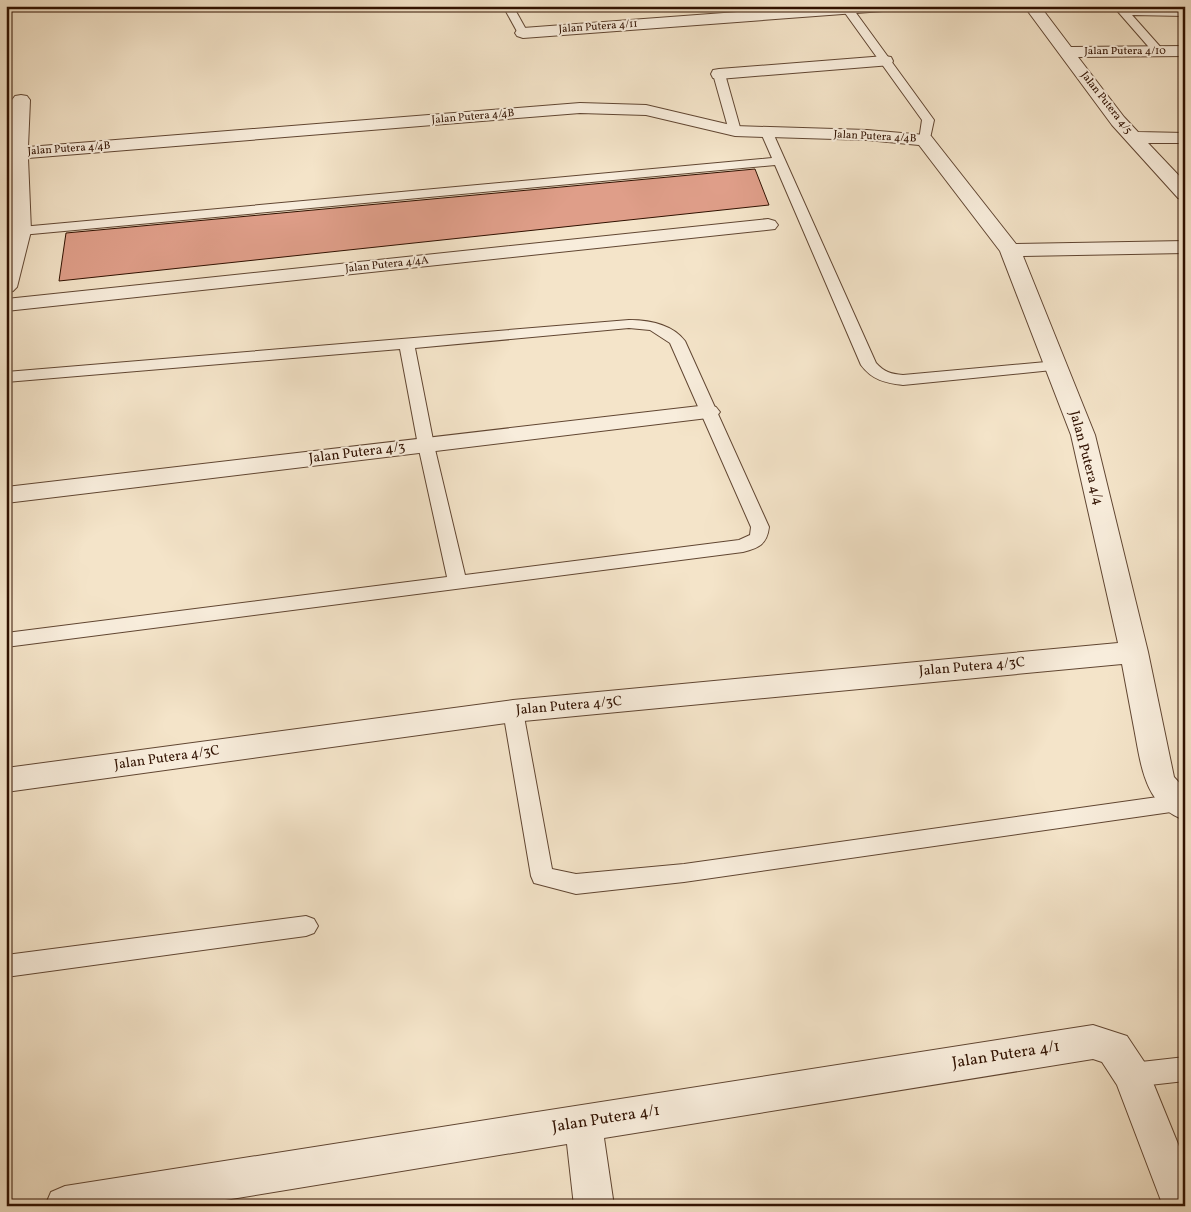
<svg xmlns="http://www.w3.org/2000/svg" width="1191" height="1212" font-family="Vollkorn,serif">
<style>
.building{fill:#df9e89;stroke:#301100}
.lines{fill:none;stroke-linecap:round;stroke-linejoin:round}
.lane-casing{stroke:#614632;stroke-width:2}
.street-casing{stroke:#614632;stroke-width:2}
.lane{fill:#f8eddc;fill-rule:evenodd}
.street{fill:#f8eddc;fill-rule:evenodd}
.labels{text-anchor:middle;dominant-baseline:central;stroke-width:4;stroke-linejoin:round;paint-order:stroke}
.far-street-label{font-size:11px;fill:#301100;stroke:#f8eddc}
.street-label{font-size:14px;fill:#301100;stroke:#f8eddc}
.near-street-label{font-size:16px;fill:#301100;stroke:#f8eddc}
</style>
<rect width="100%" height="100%" fill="#f4e4c9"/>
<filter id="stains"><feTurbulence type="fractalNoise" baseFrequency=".004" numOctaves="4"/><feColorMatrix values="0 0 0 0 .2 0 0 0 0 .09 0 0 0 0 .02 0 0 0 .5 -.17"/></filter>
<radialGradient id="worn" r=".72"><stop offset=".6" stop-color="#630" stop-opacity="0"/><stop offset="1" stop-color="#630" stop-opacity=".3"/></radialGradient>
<!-- building -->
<path class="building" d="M755,169L769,205L59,281L66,233Z"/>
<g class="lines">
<!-- lane casing -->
<g class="lane-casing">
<g id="lane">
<path d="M503,6H513L528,33L527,35H519Z"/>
<path d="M840,6H851L934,120L929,143L925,144L919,140L922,120Z"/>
<path d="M1113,6H1124L1126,9L1185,10V16L1132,15L1164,51L1158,54L1154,53Z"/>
<path d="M719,71L725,74L741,131L739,134H731L729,131L713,74Z"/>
<path d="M767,129L773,133L876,363C884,372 891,374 903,375L1057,361L1062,363L1065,366L1062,369L903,385C886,383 872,380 861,365L775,165L21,235L14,231L21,227L772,158L761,133Z"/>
<path d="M629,320C648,320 672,324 685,341L769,527C767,544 759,548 743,552L6,647V633L447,577L418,445L400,349L6,382V372ZM629,328L650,330L670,343L751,527L750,535L739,540L465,575L434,445L415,348Z"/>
<path d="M513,703L520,706L523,711L552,869L576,874L684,864L1179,794L1185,796V810L684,882L576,894L534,883L531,876L503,711L506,706Z"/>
<path d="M306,916L314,919L318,926L314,933L306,936L6,977V955Z"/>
<path d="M1185,1057V1081L1132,1087L1123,1083L1119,1075L1123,1067L1132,1063Z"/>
</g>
</g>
<!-- street casing -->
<g class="street-casing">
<g id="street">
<path d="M817,6H891L888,9L883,11L523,38L517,36L515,33L517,30L523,28Z"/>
<path d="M1024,6H1040L1071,47L1185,46V56L1078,57L1124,117L1138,132L1185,133V143H1148L1185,182V200L1178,198L1112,125Z"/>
<path d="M885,56L891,57L893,61L891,65L719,79L713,78L711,74L713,70L719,69Z"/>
<path d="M21,95L27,96L30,100L28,147L580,103L646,105L735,126L867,130L925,135L931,136L1016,244L1185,241V253L1023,256L1095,435L1148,652L1174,777L1185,789V820C1144,806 1141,764 1134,728C1130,707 1126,685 1122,664L513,722L6,792V768L513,700L1118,643L1071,435L1000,251L919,145L867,140L735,136L646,115L580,113L28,158L31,231L17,287L13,291L6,293V248L11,231L10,153L12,100L15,96Z"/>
<path d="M768,219L775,221L778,225L775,229L6,311V299Z"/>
<path d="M708,405L716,407L720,412L716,417L6,503V487Z"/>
<path d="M1093,1025L1127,1036L1145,1063L1185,1161V1206H1163L1117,1085L1102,1062L1093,1059L604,1138L614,1206H574L567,1144L188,1206H45L51,1192L65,1186Z"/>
</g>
</g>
<!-- lane -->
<use href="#lane" class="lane"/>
<!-- street -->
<use href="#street" class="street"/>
</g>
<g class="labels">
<!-- far-street labels -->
<g class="far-street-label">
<text transform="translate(598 27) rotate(-4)">Jalan Putera 4/11</text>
<text x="1125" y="51">Jalan Putera 4/10</text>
<text transform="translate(1106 103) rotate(52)">Jalan Putera 4/5</text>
<text transform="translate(473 117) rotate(-5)">Jalan Putera 4/4B</text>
<text transform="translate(875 137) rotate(3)">Jalan Putera 4/4B</text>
<text transform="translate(69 149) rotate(-4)">Jalan Putera 4/4B</text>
<text transform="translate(387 265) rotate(-6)">Jalan Putera 4/4A</text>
</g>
<!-- street labels -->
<g class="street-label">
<text transform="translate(357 453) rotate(-7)">Jalan Putera 4/3</text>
<text transform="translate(1086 458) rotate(75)">Jalan Putera 4/4</text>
<text transform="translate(972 667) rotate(-5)">Jalan Putera 4/3C</text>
<text transform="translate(569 706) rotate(-5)">Jalan Putera 4/3C</text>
<text transform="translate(167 758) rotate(-8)">Jalan Putera 4/3C</text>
</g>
<!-- near-street labels -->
<g class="near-street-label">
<text transform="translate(1006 1055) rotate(-9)">Jalan Putera 4/1</text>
<text transform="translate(606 1119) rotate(-9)">Jalan Putera 4/1</text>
</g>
</g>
<!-- margin -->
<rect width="1191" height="1212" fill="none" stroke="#f4e4c9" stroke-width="25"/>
<rect x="8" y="8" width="1176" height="1197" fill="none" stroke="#301100" stroke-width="2.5"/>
<rect x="12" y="12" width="1166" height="1187" fill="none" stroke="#301100"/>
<rect width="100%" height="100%" filter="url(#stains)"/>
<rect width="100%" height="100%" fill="url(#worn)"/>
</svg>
